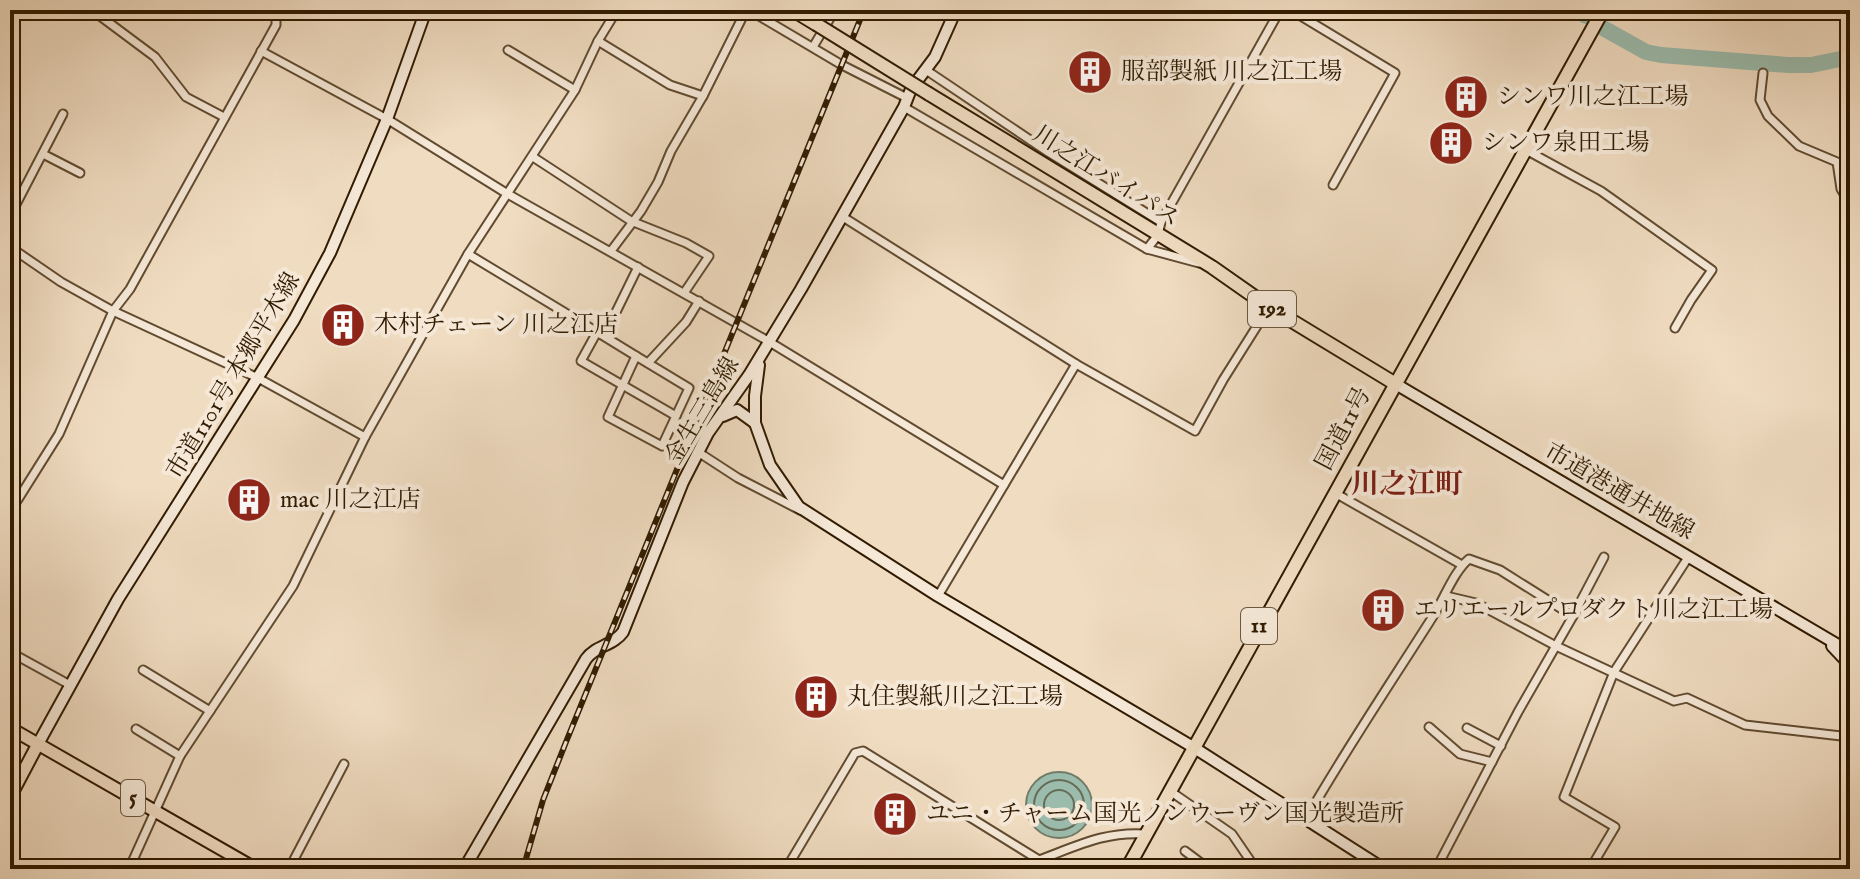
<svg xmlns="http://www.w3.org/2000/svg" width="1860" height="879" font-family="'IM FELL English','Noto Serif JP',serif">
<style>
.water{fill:#9bbcad;stroke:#717c68;stroke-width:2}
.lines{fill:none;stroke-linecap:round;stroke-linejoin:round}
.shore{stroke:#666c56;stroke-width:2}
.river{stroke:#9bbcad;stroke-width:16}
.street-casing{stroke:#614b30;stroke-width:11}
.secondary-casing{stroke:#311b00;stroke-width:14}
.primary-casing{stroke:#311b00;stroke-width:15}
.highway-casing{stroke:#311b00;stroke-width:16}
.street{stroke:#f5e8d7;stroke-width:7}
.secondary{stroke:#f5e8d7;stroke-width:10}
.primary{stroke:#f0dcc1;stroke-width:11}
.highway{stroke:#f0dcc1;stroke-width:12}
.rail-casing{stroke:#311b00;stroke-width:6}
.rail{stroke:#f5e8d7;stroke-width:3;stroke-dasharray:9;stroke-linecap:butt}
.highway-bridge-casing{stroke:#311b00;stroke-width:16;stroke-linecap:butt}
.highway-bridge{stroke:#f0dcc1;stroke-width:12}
.labels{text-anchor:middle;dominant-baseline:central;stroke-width:8;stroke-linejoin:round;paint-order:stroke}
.shield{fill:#f5e8d7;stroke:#6c5840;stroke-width:2}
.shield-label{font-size:22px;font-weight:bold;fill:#311b00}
.poi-label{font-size:24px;fill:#311b00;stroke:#f5e8d7;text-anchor:start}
.street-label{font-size:24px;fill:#311b00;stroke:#f5e8d7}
.quarter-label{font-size:28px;font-weight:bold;fill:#7a1f14;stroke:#f5e8d7}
</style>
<rect width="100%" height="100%" fill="#f0dcc1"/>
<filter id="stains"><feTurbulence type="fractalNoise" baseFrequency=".0025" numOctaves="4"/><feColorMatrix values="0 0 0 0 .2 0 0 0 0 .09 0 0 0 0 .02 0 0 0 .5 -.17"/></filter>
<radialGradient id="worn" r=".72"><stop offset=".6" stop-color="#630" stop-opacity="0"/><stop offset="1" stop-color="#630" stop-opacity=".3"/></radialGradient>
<!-- water -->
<circle class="water" cx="1059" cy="805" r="33"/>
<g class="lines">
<!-- shore -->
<g class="shore">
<circle cx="1059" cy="805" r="25"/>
<circle cx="1059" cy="805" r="15"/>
</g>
<!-- river -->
<g class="river">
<path d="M1576,10L1586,16"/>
<path d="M1603,28L1646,52L1661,55L1788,65H1811L1850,57"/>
</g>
<!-- street casing -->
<g class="street-casing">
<g id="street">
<path d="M92,10L155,57L186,97L224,117"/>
<path d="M439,10L448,14L451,10"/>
<path d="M749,10L842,65L907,98"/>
<path d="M1291,10L1395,73L1333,185"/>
<path d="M598,41L670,85L703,96L746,10"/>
<path d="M813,47L832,15L824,10"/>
<path d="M508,50L575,90"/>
<path d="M261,51L387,119L506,193L768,341L1004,485"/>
<path d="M1763,73L1760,100L1768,116L1799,146L1837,162L1841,189L1850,204"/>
<path d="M904,107L1147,249L1158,235L1161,222L1048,152L926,70"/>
<path d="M1526,150L1601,191L1712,270L1691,300L1675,328"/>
<path d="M43,154L80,173"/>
<path d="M533,157L631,221L686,243L709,256L684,293"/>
<path d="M10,216L63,114"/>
<path d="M843,217L1076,364L1195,431L1223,380L1269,307"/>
<path d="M1161,222L1280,10"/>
<path d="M10,247L61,282L113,311L258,378L365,437"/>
<path d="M1147,249L1199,263"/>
<path d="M611,251L641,211L658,182L671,151L703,96"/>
<path d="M468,254L597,332L616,312L638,267"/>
<path d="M636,356L689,388L662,446L608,417Z"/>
<path d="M636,356L597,332L581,361L676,416"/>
<path d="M648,363L686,322L699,301"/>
<path d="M698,452L738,478L800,510"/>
<path d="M1335,493L1462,565"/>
<path d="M10,512L59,434L113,311L130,289L276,25V17L263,10"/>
<path d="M938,596L1076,364"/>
<path d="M1446,596L1476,603L1556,646L1674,701L1687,698L1745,725L1850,737"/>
<path d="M1573,616L1604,557"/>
<path d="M10,652L70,685"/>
<path d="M143,670L210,711"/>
<path d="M1429,727L1460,754L1492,762"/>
<path d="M1467,728L1501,746"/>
<path d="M136,729L180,756"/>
<path d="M1170,791L1232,834L1256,869"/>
<path d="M1306,819C1345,751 1388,687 1430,621C1443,602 1453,572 1469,559L1500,570L1573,616L1518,712L1436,869"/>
<path d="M1185,851L1209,869"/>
<path d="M129,869L180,756L293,586L365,437L468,254L575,90L598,41L617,10"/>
<path d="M289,869L344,764"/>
<path d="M786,869L855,753L863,751L1039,860C1077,846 1105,831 1146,834"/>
<path d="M1590,869L1615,827L1564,797L1614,672L1689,556"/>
</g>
</g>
<!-- secondary casing -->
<g class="secondary-casing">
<g id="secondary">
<path d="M759,365L755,396V423L770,465L799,507L938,596L1193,747L1384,869"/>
<path d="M1394,383L1850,652"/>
<path d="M723,416L737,410L755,423"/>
<path d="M1832,646L1850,665"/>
<path d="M38,744L118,599L294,320L330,253L387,119L426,10"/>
<path d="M464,869L586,659C596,645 613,646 623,632L683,482L708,433L749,375L801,289L904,107L911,89L935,57L956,10"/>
</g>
</g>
<!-- primary casing -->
<g class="primary-casing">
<g id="primary">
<path d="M10,728L256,869"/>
<path d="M10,797L38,744"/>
</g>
</g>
<!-- highway casing -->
<g class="highway-casing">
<g id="highway">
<path d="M793,10L816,24"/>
<path d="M929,94L1212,267L1269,307L1394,383"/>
<path d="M1127,869L1603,10"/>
</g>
</g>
<!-- street -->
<use href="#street" class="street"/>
<!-- secondary -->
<use href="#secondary" class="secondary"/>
<!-- primary -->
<use href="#primary" class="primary"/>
<!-- highway -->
<use href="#highway" class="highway"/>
<!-- rail casing -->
<g class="rail-casing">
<path id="rail" d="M523,869L543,800L566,742L864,10"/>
</g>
<!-- rail -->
<use href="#rail" class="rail"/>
<!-- highway-bridge casing -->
<g class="highway-bridge-casing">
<path id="highway-bridge" d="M816,24L929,94"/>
</g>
<!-- highway-bridge -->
<use href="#highway-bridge" class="highway-bridge"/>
</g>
<!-- icons -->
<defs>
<g id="building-disc" transform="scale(2.3)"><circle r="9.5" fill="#8f2418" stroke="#f5e8d7"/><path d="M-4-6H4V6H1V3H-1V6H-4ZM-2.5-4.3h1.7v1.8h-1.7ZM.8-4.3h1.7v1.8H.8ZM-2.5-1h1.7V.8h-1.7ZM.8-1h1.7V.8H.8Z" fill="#fff"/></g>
</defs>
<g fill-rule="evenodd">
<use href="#building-disc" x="1090" y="72"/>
<use href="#building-disc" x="1466" y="97"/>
<use href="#building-disc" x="1451" y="143"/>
<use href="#building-disc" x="343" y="325"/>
<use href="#building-disc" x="249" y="500"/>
<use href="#building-disc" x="1383" y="610"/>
<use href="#building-disc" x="816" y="697"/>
<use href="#building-disc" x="895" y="814"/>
</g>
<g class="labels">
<!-- shield labels -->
<g class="shield">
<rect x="1248" y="291" width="48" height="36" rx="6"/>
<rect x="1241" y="608" width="36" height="36" rx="6"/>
<rect x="121" y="780" width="24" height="36" rx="6"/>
</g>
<g class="shield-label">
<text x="1272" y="309">192</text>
<text x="1259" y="626">11</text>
<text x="133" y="798">5</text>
</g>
<!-- poi labels -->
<g class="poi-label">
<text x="1121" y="72">服部製紙 川之江工場</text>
<text x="1497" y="97">シンワ川之江工場</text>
<text x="1482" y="143">シンワ泉田工場</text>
<text x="374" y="325">木村チェーン 川之江店</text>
<text x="280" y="500">mac 川之江店</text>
<text x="1414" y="610">エリエールプロダクト川之江工場</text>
<text x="847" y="697">丸住製紙川之江工場</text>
<text x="926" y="814">ユニ・チャーム国光ノンウーヴン国光製造所</text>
</g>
<!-- street labels -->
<g class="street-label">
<text transform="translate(1106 177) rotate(32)">川之江バイパス</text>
<text transform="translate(234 376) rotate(-59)">市道1101号 本郷平木線</text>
<text transform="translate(703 411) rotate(-59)">金生三島線</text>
<text transform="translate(1344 429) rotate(-62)">国道11号</text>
<text transform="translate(1619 492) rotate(30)">市道港通井地線</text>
</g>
<!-- quarter labels -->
<g class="quarter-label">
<text x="1407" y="485">川之江町</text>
</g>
</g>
<!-- margin -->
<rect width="1860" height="879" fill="none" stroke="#f0dcc1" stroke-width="40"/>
<rect x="12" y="12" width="1836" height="855" fill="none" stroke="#311b00" stroke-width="4"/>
<rect x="20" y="20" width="1820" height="839" fill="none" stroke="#311b00" stroke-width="2"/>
<rect width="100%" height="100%" filter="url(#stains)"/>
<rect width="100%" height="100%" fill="url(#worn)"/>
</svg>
